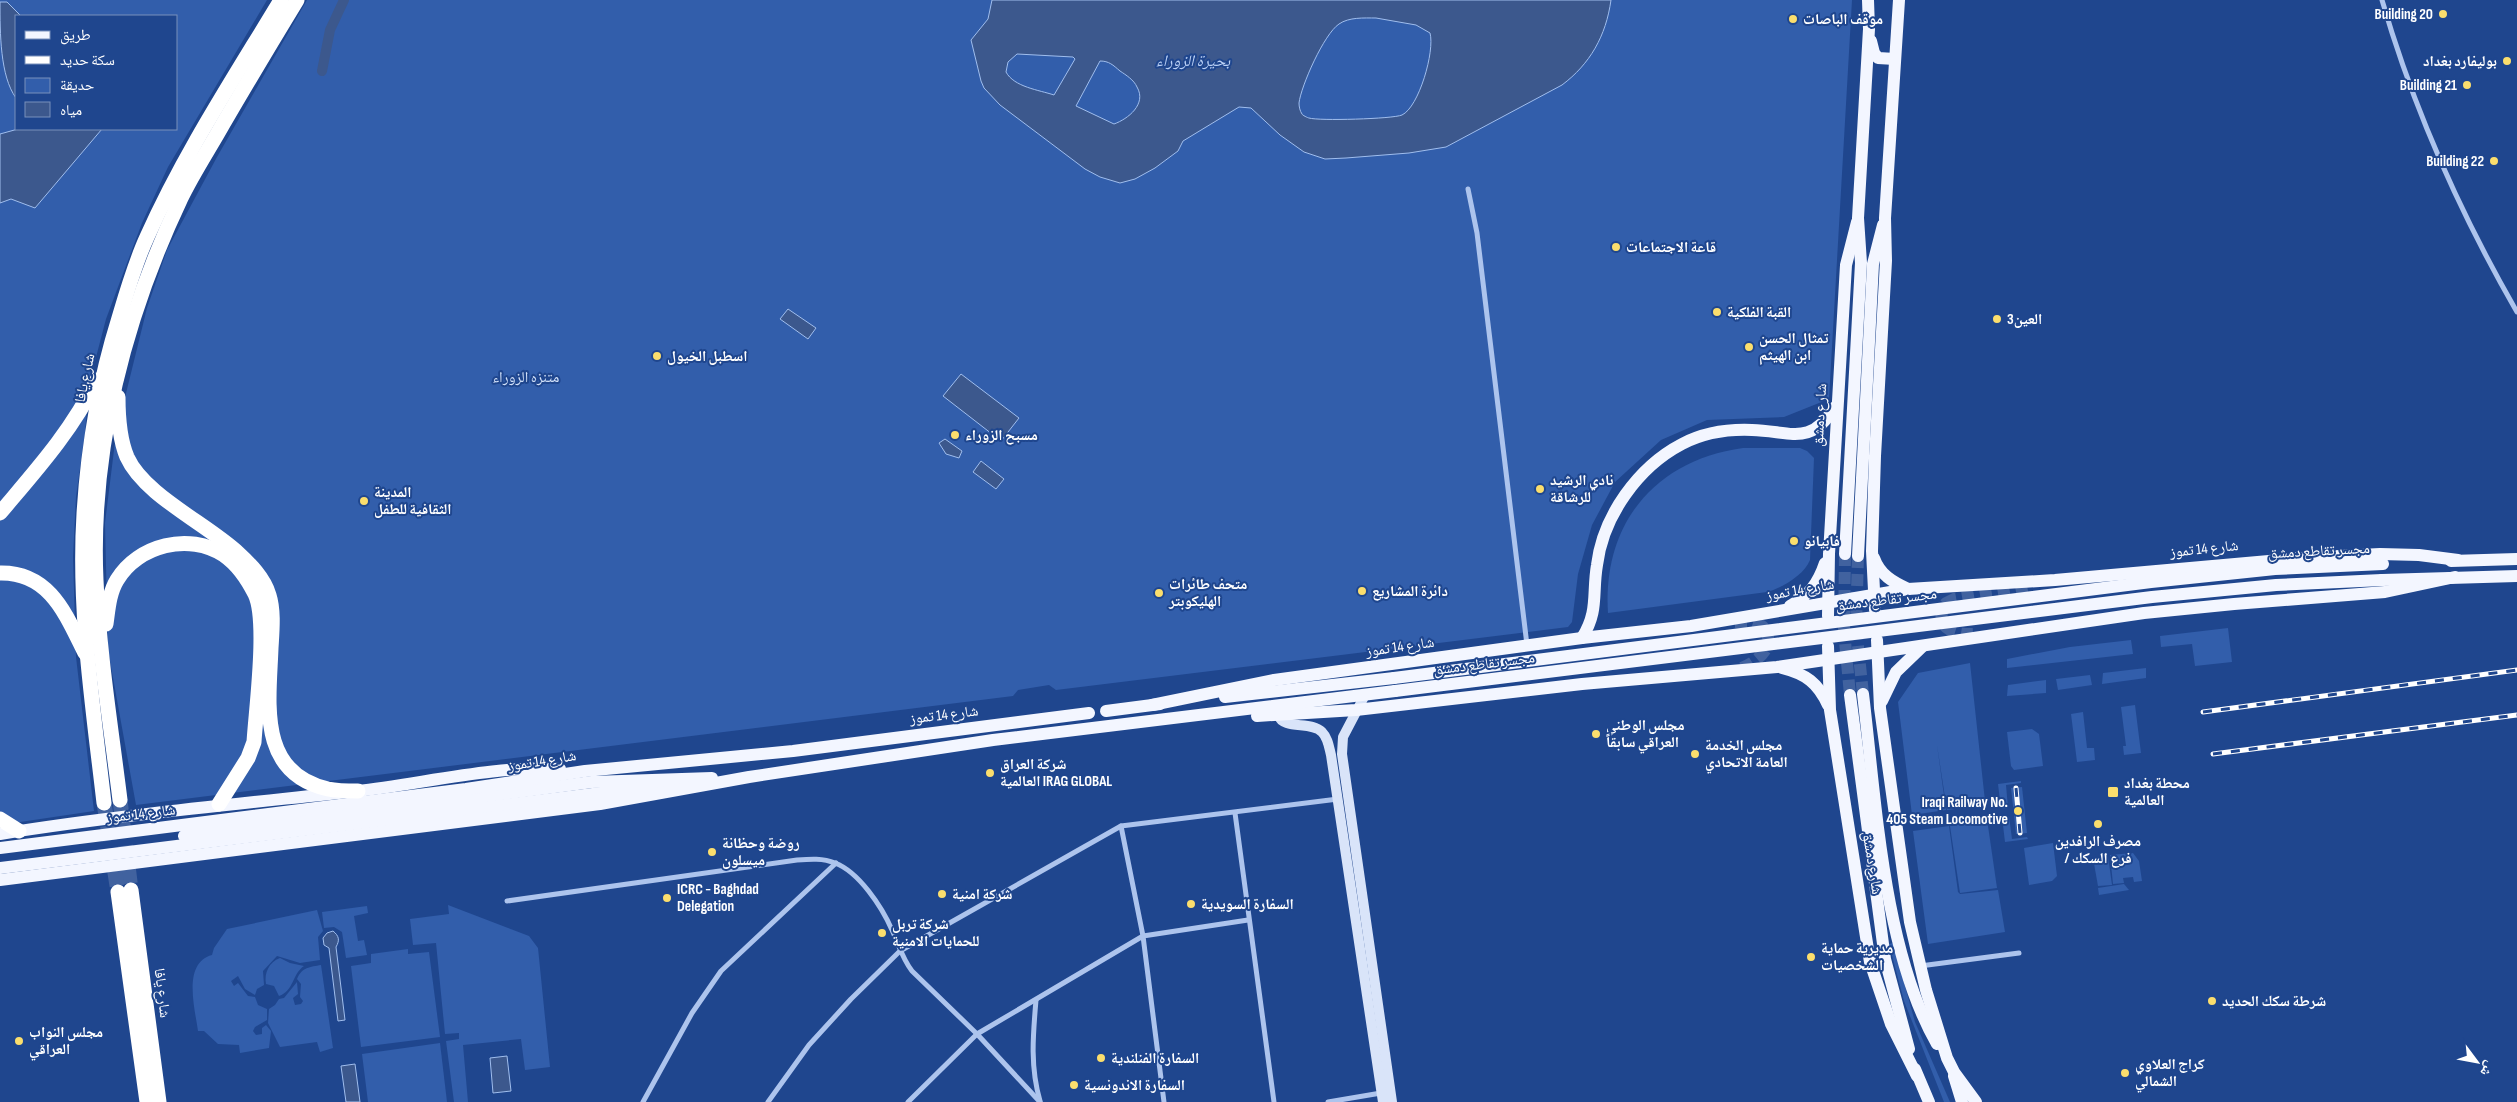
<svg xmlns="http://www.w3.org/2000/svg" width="2517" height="1102" font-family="'Sofia Sans Condensed','Noto Naskh Arabic',sans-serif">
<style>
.green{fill:#325eab;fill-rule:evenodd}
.water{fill:#3c588d;stroke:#a0beee;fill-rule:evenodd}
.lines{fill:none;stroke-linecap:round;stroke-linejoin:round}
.canal{stroke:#3c588d;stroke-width:10}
.primary-tunnel{stroke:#41629f;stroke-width:12;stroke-dasharray:12 6;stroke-linecap:butt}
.highway-tunnel{stroke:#41629f;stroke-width:15;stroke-dasharray:15 8;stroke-linecap:butt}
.street{stroke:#adc4ed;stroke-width:5}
.secondary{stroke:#d9e4f9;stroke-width:10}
.primary{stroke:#f3f6ff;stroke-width:12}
.highway{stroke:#fff;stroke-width:15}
.rail-casing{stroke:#fff;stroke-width:5}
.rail{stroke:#1f468e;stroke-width:3;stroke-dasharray:9;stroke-linecap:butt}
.primary-bridge{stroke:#f3f6ff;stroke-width:12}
.poi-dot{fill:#fbde6d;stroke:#1f468e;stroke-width:2}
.labels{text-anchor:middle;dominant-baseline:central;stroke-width:4;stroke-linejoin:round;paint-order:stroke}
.poi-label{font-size:15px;font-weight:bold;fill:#fff;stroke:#1f468e;text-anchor:start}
.park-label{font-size:15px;fill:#d2e1f9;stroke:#1f468e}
.street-label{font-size:15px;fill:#fff;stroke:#1f468e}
.water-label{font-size:16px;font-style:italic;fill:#b9cff4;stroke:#1f468e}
</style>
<rect width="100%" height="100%" fill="#1f468e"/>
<!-- green -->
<g class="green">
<path d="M0,0H267L168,167L142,223L106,319L89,384L85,432L76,497L73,557L76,657L94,811L0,825ZM16,16H176V129H16Z"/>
<path d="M307,0H1852L1829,399L1784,417L1707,420L1661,440L1615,482L1592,525L1578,574L1572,622L1568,627L1056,690L1049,685L1018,690L1013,696L136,805L108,650L105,523L116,434L147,308L167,250L217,157Z"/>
<path d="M1743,448H1800L1807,451L1814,458L1810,560C1804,575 1782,588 1767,592L1608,613C1602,524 1655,460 1743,448Z"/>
<path d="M2228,628L2232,662L2195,666L2192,644L2161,647L2160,636Z"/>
<path d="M2131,640L2133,654L2007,668V659L2070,647Z"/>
<path d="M1970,663L1985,801L1981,806L1947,810L1937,745L1946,810L1912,815L1898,702L1918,673Z"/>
<path d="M2146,668V678L2102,684L2103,673Z"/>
<path d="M2090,675L2092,685L2058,690L2056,679Z"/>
<path d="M2046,680V693L2007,696L2008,685Z"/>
<path d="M2135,705L2141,753L2124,755L2123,746H2126L2121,707Z"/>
<path d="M2083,712L2087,748H2094L2095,760L2077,762L2071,714Z"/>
<path d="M2032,729L2039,734L2043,766L2014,770L2011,766L2007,732Z"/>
<path d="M2021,781V783L2006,785L2008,808L2001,809L1998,784Z"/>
<path d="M2022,787L2027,833L2016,834L2011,788Z"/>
<path d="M2009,816L2012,839L2027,837L2028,839L2005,842L2002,817Z"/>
<path d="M1983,821L1988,826L1997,888L1960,893L1950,826Z"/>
<path d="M1949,826L1958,892L1960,894L1998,890L2005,932L1928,944L1913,831Z"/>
<path d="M2053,843L2057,876L2052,881L2029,885L2024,848Z"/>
<path d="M2133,853L2139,861L2142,881L2134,882L2133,877L2123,878L2124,883L2113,884L2110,855Z"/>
<path d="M2108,856L2112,885L2098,886L2093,858Z"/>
<path d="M2124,884L2129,890L2099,895L2098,888Z"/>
<path d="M448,905L529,936L538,948L550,1067L525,1070L521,1039L463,1045L468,1102H454L446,1041L459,1039V1033L445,1034L436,943L413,945L410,919L449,914Z"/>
<path d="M367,906L368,913L354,916L358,941L364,940L367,955L346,958L342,932L334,927L324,928L322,912Z"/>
<path d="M317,910L323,931L318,937L320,960L300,963L277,956L263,971L264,985L257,989L255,995L245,989L238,976L231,981L234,986L238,983L248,996L255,997L258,1005L267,1009V1020L255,1027L253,1031L256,1035L262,1034V1028L266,1025L271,1031L269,1048L240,1053L239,1045L218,1044L204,1031H198C195,1009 182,963 212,955L214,948L227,929Z"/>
<path d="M1893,943L1915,1022L1950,1102H1944L1904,1001L1889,944Z"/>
<path d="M408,949V954L429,952L440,1037L361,1047L351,966L371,963V954Z"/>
<path d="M280,958L290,963L304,966C292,974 294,991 279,996L274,986L266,984C264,973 269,962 280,958Z"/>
<path d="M321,965L333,1048L320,1052L317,1042L280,1047L268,1023L269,1009L275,1005L279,999L284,998L297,982L298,994L293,998L295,1005L301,1004L303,1001L300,997L301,984L297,979C302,967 310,967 321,965Z"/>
<path d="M440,1043L447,1102H368L362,1054Z"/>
</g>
<!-- water -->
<g class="water">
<path d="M992,0H1611C1606,36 1590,64 1562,85L1446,147L1409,153L1346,158L1325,159L1304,152L1280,135L1251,108L1239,107L1183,141L1178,151L1155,168L1135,179L1120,183L1100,177L1085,169L1000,105L984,88L981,81L971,40L988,19ZM1376,18L1416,25L1430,33C1435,51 1419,107 1402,115C1393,119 1318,121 1309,118C1308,118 1302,115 1302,114C1300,111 1299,107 1299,103C1301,86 1324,34 1339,24C1349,17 1364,18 1376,18ZM1017,54L1073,57L1075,59L1054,95C1039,90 1014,87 1006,72L1008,62ZM1100,61C1109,61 1113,65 1120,71C1126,75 1134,80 1137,87C1147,104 1128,119 1114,124L1076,106Z"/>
<path d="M0,2H7L21,16H16V98C0,76 0,33 0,2Z"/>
<path d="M18,129H102L35,208L11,199L0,203V134Z"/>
<path d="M788,309L816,328L808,339L780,319Z"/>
<path d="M961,374L1019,418L1001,441L943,396Z"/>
<path d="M945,439L962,451L959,458L946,454L939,443Z"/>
<path d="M981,461L1004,479L996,489L973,472Z"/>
<path d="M333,931C339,936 340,940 336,947L345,1020L338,1021L329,948L324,945L323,938L327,933Z"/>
<path d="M507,1056L511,1091L493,1093L490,1058Z"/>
<path d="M355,1064L360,1102H346L341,1066Z"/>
</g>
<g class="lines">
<!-- canal -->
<path class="canal" d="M322,71L330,30L344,0"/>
<!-- primary-tunnel -->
<g class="primary-tunnel">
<path d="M1845,554L1844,630L1850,695"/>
<path d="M1858,556L1856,627L1863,694"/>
<path d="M1735,622H1749L1762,626C1780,645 1756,663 1739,669"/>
<path d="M1973,634C1953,635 1932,627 1946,603L1954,599L2028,586"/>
</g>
<!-- highway-tunnel -->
<g class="highway-tunnel">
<path d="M120,800L131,890"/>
<path d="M104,803L118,892"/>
</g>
<!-- street -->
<g class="street">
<path d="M2382,0C2414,110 2460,213 2517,312"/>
<path d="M1468,189L1477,233L1527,645"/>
<path d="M1235,813L1274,1102"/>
<path d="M1121,826L1143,936L1164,1102"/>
<path d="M507,901L797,860C810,859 823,858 835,863C859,872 882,907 892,930C899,945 902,958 912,971L977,1034L1040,1102"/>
<path d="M1920,966L2019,953"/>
<path d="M1036,1000C1033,1035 1030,1067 1040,1101"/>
<path d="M643,1102L692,1013L721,971L836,863"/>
<path d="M768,1102L809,1045L851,999L900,951L1121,826L1338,799"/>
<path d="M908,1102L977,1034L1143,936L1248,920"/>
<path d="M1328,1102L1381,1093"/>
</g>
<!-- secondary -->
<g class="secondary">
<path d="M1365,695L1343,737L1342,754L1392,1102"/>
<path d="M1278,715C1284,731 1311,720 1322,732C1328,738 1329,747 1331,755L1383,1102"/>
</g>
<!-- primary -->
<g class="primary">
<path d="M1871,41L1874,53L1878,58L1895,59"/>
<path d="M1845,554L1861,263L1858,218L1869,29L1868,0"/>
<path d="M1858,556L1873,264L1883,225"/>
<path d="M1874,558C1880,575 1893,582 1908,589"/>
<path d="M2451,561L2517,559"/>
<path d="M2382,580L2517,576"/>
<path d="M1790,606C1809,595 1818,584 1825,563"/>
<path d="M1875,610L1872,551L1875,456L1886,261L1885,218L1899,0"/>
<path d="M1828,616L1829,554L1846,265L1857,222"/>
<path d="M1582,638C1599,611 1592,594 1597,565C1603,516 1638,467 1682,444C1703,433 1728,429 1752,430C1791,431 1810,447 1835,407"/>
<path d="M1877,640L1880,708L1910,922L1926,990L1947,1058L1954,1072L1976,1102"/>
<path d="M1828,646L1830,710L1870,962L1891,1024L1917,1076"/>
<path d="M1782,668C1806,674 1818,683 1828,705"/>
<path d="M1863,694C1876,801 1883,950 1937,1044"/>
<path d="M1850,695L1885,959L1909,1049"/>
<path d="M1225,697L1394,678"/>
<path d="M1882,701L1896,672L1923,646"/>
<path d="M1152,705L1274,680L1582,638L1691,626L1908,589L2055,580L2301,558L2380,554L2419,555L2458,560"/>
<path d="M1106,711L1160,704"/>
<path d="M1257,716L1356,710L1582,684L1777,667L2144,613L2234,604L2385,592L2455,577"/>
<path d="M0,834C119,815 238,804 357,791C421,784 496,765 560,769"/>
<path d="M184,836L592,782L712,778"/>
<path d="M0,848L466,789L585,771L793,751L1089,713"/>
<path d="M0,868L665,785"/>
<path d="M0,880L600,804L749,777L993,740L1395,691"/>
<path d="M1915,1069L1929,1102"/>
<path d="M1954,1076L1962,1102"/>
</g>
<!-- highway -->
<g class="highway">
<path d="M118,397C118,417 119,438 127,457C144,495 207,524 238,553C250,564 264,578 269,595C274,611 272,631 271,648C269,703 257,773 328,789C338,791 348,791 358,791"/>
<path d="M0,513C38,468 70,433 97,380"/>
<path d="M0,573C50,572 66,615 85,653"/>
<path d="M106,624C108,610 109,593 117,580C138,545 189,532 224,555C237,564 248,580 255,594C268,621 256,709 254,742L248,758L219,804"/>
<path d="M120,800C111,727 99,654 96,580C90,449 125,316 181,198C193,173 209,149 223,124C247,83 272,41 297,0"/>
<path d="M104,803C93,707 78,610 84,514C88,447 99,382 119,318C127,291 135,263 147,237C184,154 234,78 281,0"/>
<path d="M0,819L19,831"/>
<path d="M131,890L159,1102"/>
<path d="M118,892L147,1102"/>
</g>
<!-- rail casing -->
<g class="rail-casing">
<g id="rail">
<path d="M2203,712L2517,670"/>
<path d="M2213,754L2517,715"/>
<path d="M2016,788L2020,833"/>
</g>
</g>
<!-- rail -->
<use href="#rail" class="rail"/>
<!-- primary-bridge -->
<g class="primary-bridge">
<path d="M1394,678L2151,582L2275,569L2383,564"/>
<path d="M1395,691L2152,597L2276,585L2382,580"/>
</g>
</g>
<!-- markers -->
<g class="poi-dot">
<circle cx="2443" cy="14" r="5"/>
<circle cx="1793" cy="19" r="5"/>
<circle cx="2507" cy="61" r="5"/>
<circle cx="2467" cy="85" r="5"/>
<circle cx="2494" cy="161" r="5"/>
<circle cx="1616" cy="247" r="5"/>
<circle cx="1717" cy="312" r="5"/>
<circle cx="1997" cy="319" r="5"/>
<circle cx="1749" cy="347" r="5"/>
<circle cx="657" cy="356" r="5"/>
<circle cx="955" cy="435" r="5"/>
<circle cx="1540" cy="489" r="5"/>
<circle cx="364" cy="501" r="5"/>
<circle cx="1794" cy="541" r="5"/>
<circle cx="1362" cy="591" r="5"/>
<circle cx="1159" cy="593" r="5"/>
<circle cx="1596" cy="734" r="5"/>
<circle cx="1695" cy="754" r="5"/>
<circle cx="990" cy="773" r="5"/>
<rect x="2107" y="786" width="12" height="12" rx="2.5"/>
<circle cx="2018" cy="811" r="5"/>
<circle cx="2098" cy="824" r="5"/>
<circle cx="712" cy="852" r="5"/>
<circle cx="942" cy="894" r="5"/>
<circle cx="667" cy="898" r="5"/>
<circle cx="1191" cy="904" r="5"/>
<circle cx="882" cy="933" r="5"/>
<circle cx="1811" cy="957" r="5"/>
<circle cx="2212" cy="1001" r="5"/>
<circle cx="19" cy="1041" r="5"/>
<circle cx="1101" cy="1058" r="5"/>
<circle cx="2125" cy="1073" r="5"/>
<circle cx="1074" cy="1085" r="5"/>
</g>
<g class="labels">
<!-- poi labels -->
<g class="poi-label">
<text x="2433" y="14" text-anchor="end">Building 20</text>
<text x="1803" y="19">موقف الباصات</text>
<text x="2497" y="61" text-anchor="end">بوليفارد بغداد</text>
<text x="2457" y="85" text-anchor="end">Building 21</text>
<text x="2484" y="161" text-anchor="end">Building 22</text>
<text x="1626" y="247">قاعة الاجتماعات</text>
<text x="1727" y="312">القبة الفلكية</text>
<text x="2007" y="319">العين3</text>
<text x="1759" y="338">تمثال الحسن<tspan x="1759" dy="17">ابن الهيثم</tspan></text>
<text x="667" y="356">اسطبل الخيول</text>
<text x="965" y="435">مسبح الزوراء</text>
<text x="1550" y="480">نادي الرشيد<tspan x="1550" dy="17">للرشاقة</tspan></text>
<text x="374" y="492">المدينة<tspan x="374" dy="17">الثقافية للطفل</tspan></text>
<text x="1804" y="541">فابيانو</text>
<text x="1169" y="584">متحف طائرات<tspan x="1169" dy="17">الهليكوبتر</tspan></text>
<text x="1372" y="591">دائرة المشاريع</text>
<text x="1606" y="725">مجلس الوطني<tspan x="1606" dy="17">العراقي سابقاً</tspan></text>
<text x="1705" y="745">مجلس الخدمة<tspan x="1705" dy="17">العامة الاتحادي</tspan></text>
<text x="1000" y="764">شركة العراق<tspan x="1000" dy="17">العالمية IRAG GLOBAL</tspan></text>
<text x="2124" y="783">محطة بغداد<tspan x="2124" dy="17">العالمية</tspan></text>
<text x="2008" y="802" text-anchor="end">Iraqi Railway No.<tspan x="2008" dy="17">405 Steam Locomotive</tspan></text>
<text x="2098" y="841" text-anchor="middle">مصرف الرافدين<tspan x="2098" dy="17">/ فرع السكك</tspan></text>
<text x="722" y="843">روضة وحظانة<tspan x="722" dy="17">ميسلون</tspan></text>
<text x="677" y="889">ICRC - Baghdad<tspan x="677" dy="17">Delegation</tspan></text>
<text x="952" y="894">شركة امنية</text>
<text x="1201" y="904">السفارة السويدية</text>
<text x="892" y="924">شركة تربل<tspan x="892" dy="17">للحمايات الامنية</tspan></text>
<text x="1821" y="948">مديرية حماية<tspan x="1821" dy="17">الشخصيات</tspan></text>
<text x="2222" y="1001">شرطة سكك الحديد</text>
<text x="29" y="1032">مجلس النواب<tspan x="29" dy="17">العراقي</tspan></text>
<text x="1111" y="1058">السفارة الفنلندية</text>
<text x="2135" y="1064">كراج العلاوي<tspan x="2135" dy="17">الشمالي</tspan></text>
<text x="1084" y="1085">السفارة الاندونسية</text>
</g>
<!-- park labels -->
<g class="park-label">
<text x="526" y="377">متنزه الزوراء</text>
</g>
<!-- street labels -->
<g class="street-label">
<text transform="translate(85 378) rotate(-78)">شارع يافا</text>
<text transform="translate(1820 415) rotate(-87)">شارع دمشق</text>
<text transform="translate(2204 549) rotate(-6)">شارع 14 تموز</text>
<text transform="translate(2319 551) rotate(-3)">مجسر تقاطع دمشق</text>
<text transform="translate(1800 590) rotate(-10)">شارع 14 تموز</text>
<text transform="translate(1886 600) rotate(-7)">مجسر تقاطع دمشق</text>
<text transform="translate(1400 647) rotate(-8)">شارع 14 تموز</text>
<text transform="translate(1484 664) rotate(-7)">مجسر تقاطع دمشق</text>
<text transform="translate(944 715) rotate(-7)">شارع 14 تموز</text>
<text transform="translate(542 761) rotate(-9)">شارع 14 تموز</text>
<text transform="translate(141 814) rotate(-7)">شارع 14 تموز</text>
<text transform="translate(1872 863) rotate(81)">شارع دمشق</text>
<text transform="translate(162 993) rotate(83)">شارع يافا</text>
</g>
<!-- water labels -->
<g class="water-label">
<text x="1193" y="61">بحيرة الزوراء</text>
</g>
</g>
<!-- legend -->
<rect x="15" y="15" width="162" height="115" fill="#1f468e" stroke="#7990bb"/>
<rect x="25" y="31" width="25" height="8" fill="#f3f6ff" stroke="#7990bb"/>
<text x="60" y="40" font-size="15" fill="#ffffff">طريق</text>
<rect x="25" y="56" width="25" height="8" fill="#ffffff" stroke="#7990bb"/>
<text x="60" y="65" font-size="15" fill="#ffffff">سكة حديد</text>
<rect x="25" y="78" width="25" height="15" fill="#325eab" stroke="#7990bb"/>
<text x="60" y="90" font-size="15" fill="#ffffff">حديقة</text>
<rect x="25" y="102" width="25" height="15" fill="#3c588d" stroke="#7990bb"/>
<text x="60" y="115" font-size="15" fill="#ffffff">مياه</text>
<!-- north arrow -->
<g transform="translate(2477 1062) rotate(122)" stroke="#1f468e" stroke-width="4" paint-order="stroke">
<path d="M0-4L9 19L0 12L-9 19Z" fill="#ffffff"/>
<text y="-8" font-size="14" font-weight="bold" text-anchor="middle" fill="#ffffff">ش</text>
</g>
</svg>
